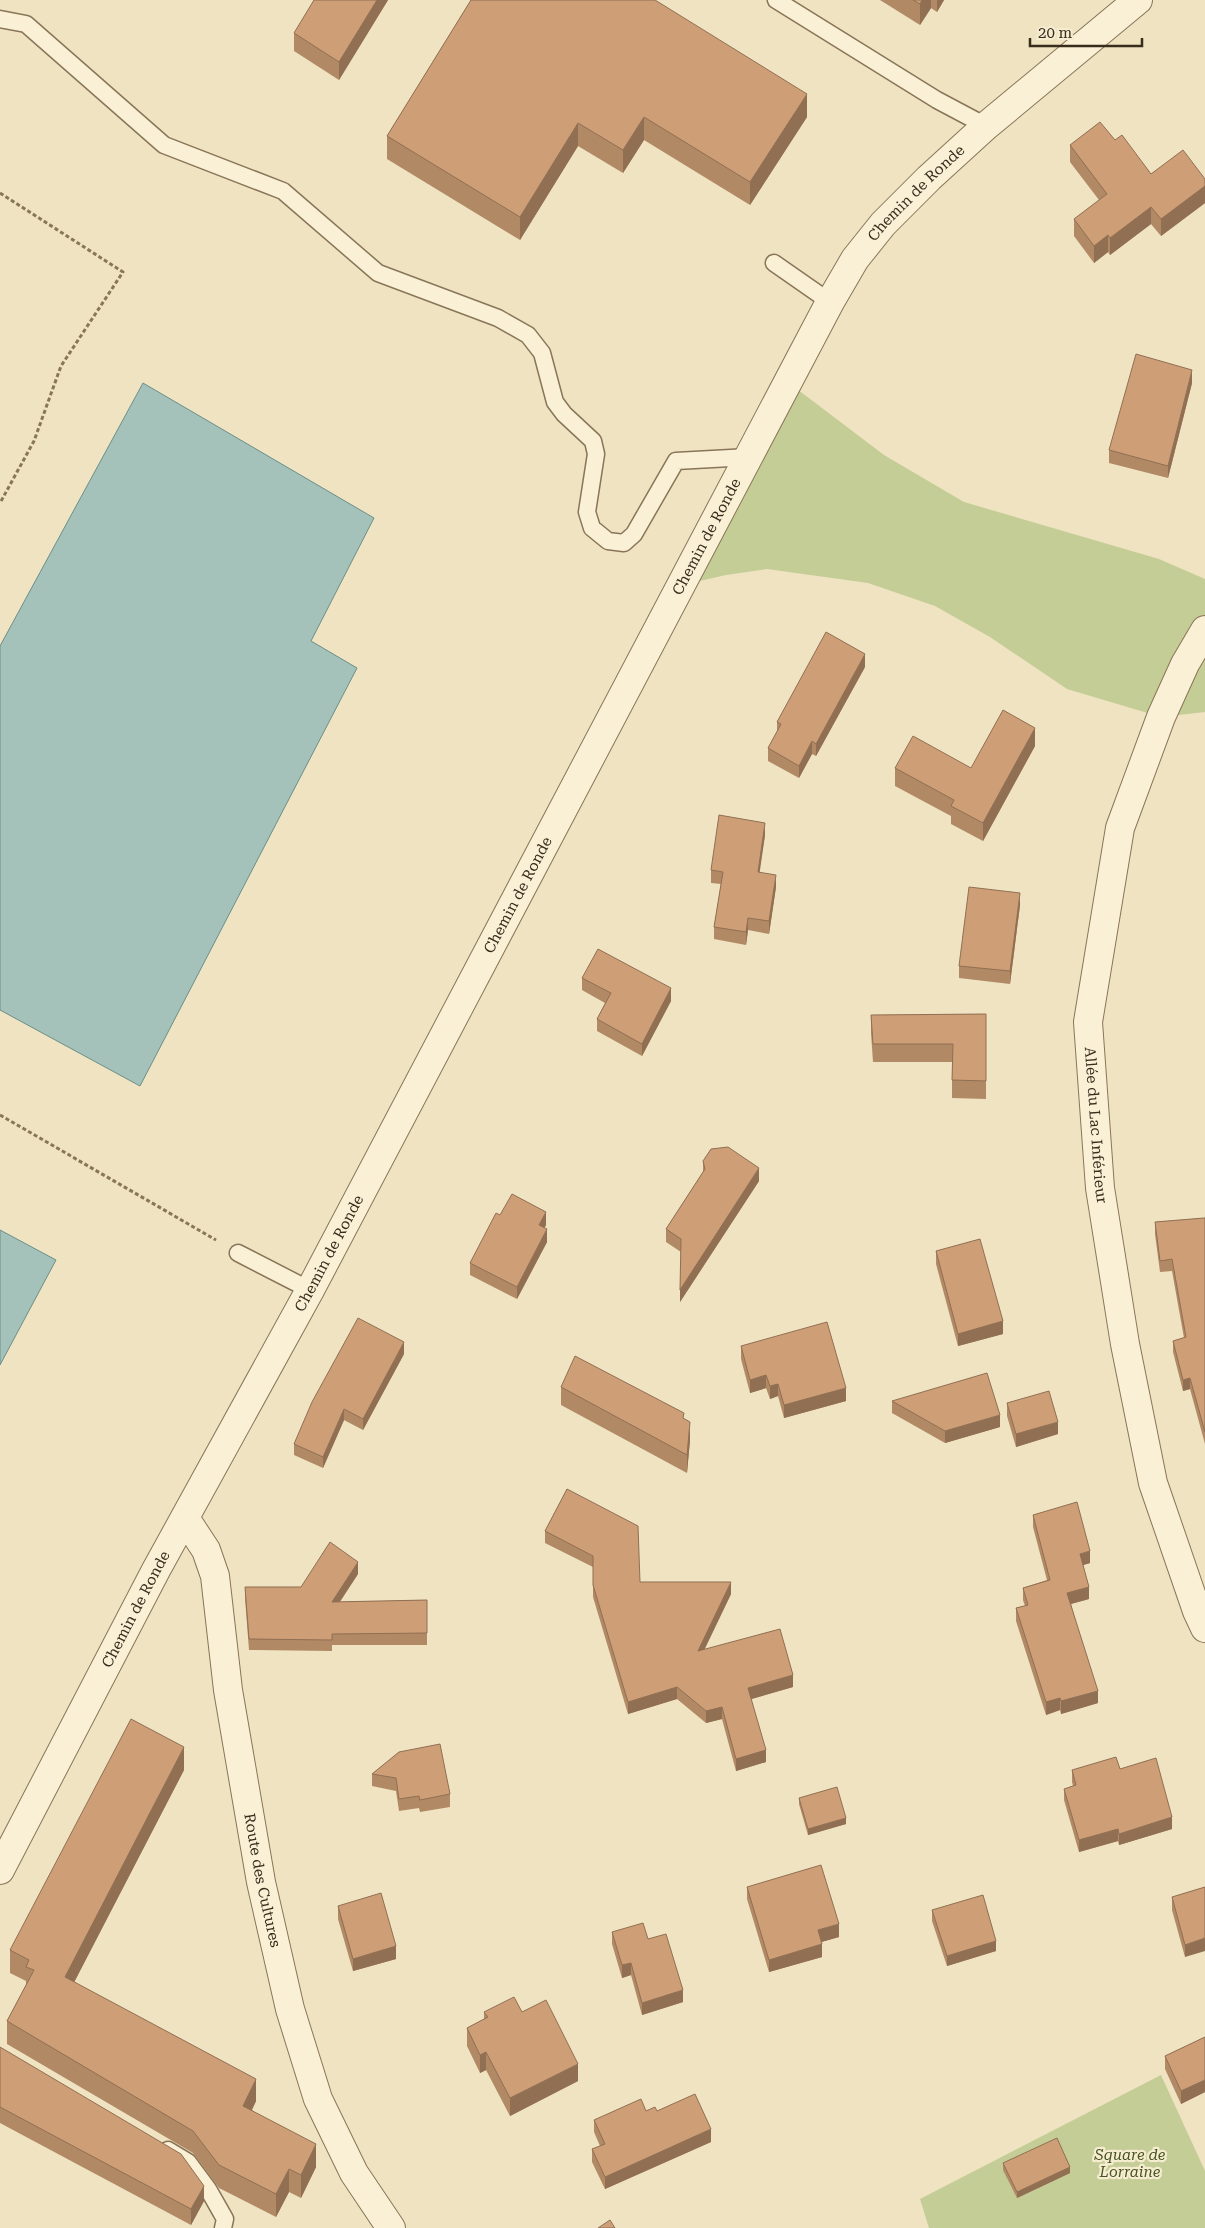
<svg xmlns="http://www.w3.org/2000/svg" width="1205" height="2228" font-family="'Roboto Serif',serif">
<style>
.green{fill:#c4cd95}
.water{fill:#a4c1ba;stroke:#6b8f88}
.lines{fill:none;stroke-linecap:round;stroke-linejoin:round}
.lane-casing{stroke:#897558;stroke-width:19}
.street-casing{stroke:#897558;stroke-width:30}
.path{stroke:#897558;stroke-width:3;stroke-dasharray:4 2.5;stroke-linecap:butt}
.lane{stroke:#f9f0d5;stroke-width:16}
.street{stroke:#f9f0d5;stroke-width:28}
.wall{fill:#b18965}
.shaded-wall{fill:#906f53}
.building{fill:#ce9f76;stroke:#906f53}
.labels{text-anchor:middle;dominant-baseline:central;stroke-width:4.5;stroke-linejoin:round;paint-order:stroke}
.street-label{font-size:15px;fill:#382c1d;stroke:#f6edd1}
.park-label{font-size:15px;font-style:italic;fill:#465523;stroke:#f6edd1}
</style>
<rect width="100%" height="100%" fill="#efe3c2"/>
<!-- green -->
<g class="green">
<path d="M789,383L884,455L964,502L1159,559L1205,579V712L1161,717L1067,689L990,637L935,606L868,583L767,569L726,575L682,585Z"/>
<path d="M1161,2075L1205,2171V2228H929L920,2199Z"/>
</g>
<!-- water -->
<g class="water">
<path d="M143,383L374,518L311,641L357,668L140,1086L0,1010V646Z"/>
<path d="M0,1230L56,1260L0,1365Z"/>
</g>
<g class="lines">
<!-- lane casing -->
<g class="lane-casing">
<g id="lane">
<path d="M776,0L937,100L986,126"/>
<path d="M0,19L26,24L164,145L283,191L378,273L498,318L528,335L542,353L555,402L564,414L593,441L596,454L587,512L592,528L608,541L624,543L634,534L676,461L749,457"/>
<path d="M774,263L830,302"/>
<path d="M238,1253L310,1290"/>
<path d="M168,2150L188,2162L208,2189L225,2219L223,2228"/>
</g>
</g>
<!-- street casing -->
<g class="street-casing">
<g id="street">
<path id="s1" d="M1205,630L1185,664L1161,717L1120,828L1088,1022L1100,1188L1125,1344L1153,1483L1197,1611L1205,1628"/>
<path id="s2" d="M185,1518L206,1550L215,1576L228,1690L261,1882L290,2009L318,2099L354,2173L391,2228"/>
<path id="s3" d="M0,1870L156,1570L310,1290L830,302L855,259L883,224L929,178L986,126L1138,0"/>
</g>
</g>
<!-- path -->
<g class="path">
<path d="M0,193L123,272L61,366L34,441L0,503"/>
<path d="M0,1115L216,1240"/>
</g>
<!-- lane -->
<use href="#lane" class="lane"/>
<!-- street -->
<use href="#street" class="street"/>
</g>
<!-- wall -->
<g class="wall">
<path d="M388,0L339,80L294,51V33Z"/>
<path d="M471,0L807,117L750,205L644,140L623,173L578,146L520,240L387,159V136Z"/>
<path d="M880,0H944L937,12L931,8L920,25Z"/>
<path d="M1115,140L1151,174L1205,179V203L1161,236L1151,224L1110,255L1108,252L1094,263L1074,236V219L1099,200L1070,162V145Z"/>
<path d="M1192,383L1168,478L1109,463V450Z"/>
<path d="M865,667L816,756L812,754L799,778L768,761V748L777,732V722Z"/>
<path d="M1035,746L983,841L951,824V816L895,786V768H971Z"/>
<path d="M765,835L759,872L776,887L769,934L748,930L746,945L714,939V927L721,884L711,883V870Z"/>
<path d="M1020,905L1010,984L959,978V966Z"/>
<path d="M582,978L671,1001L642,1056L597,1031V1019L605,1003L582,990Z"/>
<path d="M986,1014V1099L952,1098V1062H873L871,1033V1015Z"/>
<path d="M703,1161L759,1181L680,1302L681,1252L666,1242V1229L703,1172Z"/>
<path d="M500,1215L546,1225L544,1228L547,1242L517,1299L470,1275V1263Z"/>
<path d="M1205,1218V1444L1190,1389L1183,1391L1173,1352V1341L1184,1338L1172,1271L1160,1272L1155,1234V1222Z"/>
<path d="M936,1251L1003,1334L958,1346L936,1264Z"/>
<path d="M741,1346L846,1401L784,1418L778,1396L770,1399L766,1388L750,1393L741,1359Z"/>
<path d="M404,1354L363,1430L344,1420L323,1468L294,1455V1444Z"/>
<path d="M561,1387L684,1419L690,1440L687,1473L561,1405Z"/>
<path d="M892,1401L1000,1427L945,1443L892,1413Z"/>
<path d="M1007,1403L1058,1434L1016,1447L1007,1416Z"/>
<path d="M567,1489L640,1582L731,1594L704,1650L793,1687L751,1699L766,1762L736,1771L722,1719L706,1723L677,1699L628,1714L593,1597V1567L545,1543V1531Z"/>
<path d="M1033,1515L1090,1563L1083,1565L1089,1599L1071,1604L1098,1703L1061,1714L1060,1710L1046,1715L1016,1621V1608L1025,1606L1023,1600V1588L1047,1580L1033,1527Z"/>
<path d="M358,1574L340,1602L427,1600V1645H332V1651L249,1650L245,1598V1587H301Z"/>
<path d="M399,1752L450,1794V1807L420,1812L419,1808L399,1811L396,1791L372,1786V1774Z"/>
<path d="M1120,1769L1172,1829L1119,1845L1118,1841L1079,1852L1064,1800V1789L1073,1786L1072,1782V1770Z"/>
<path d="M184,1770L74,1982L256,2101L252,2110L316,2167L301,2198L289,2192L276,2217L219,2188L193,2153L7,2044V2021L26,1985V1981L10,1973V1950Z"/>
<path d="M799,1798L846,1824L808,1835L799,1804Z"/>
<path d="M747,1887L839,1937L821,1942L822,1957L769,1972L747,1899Z"/>
<path d="M1205,1887L1185,1957L1172,1910V1897Z"/>
<path d="M338,1906L396,1959L353,1971L338,1919Z"/>
<path d="M932,1910L996,1951L947,1966L932,1921Z"/>
<path d="M612,1932L648,1939L683,2002L642,2015L631,1975L622,1978L612,1944Z"/>
<path d="M484,2012H522L578,2081L510,2116L486,2070L480,2073L467,2046V2028L484,2019Z"/>
<path d="M1205,2037V2092L1181,2104L1165,2069V2056Z"/>
<path d="M0,2047L204,2201L191,2225L0,2123Z"/>
<path d="M646,2111H657L711,2142L605,2189L592,2162V2149L600,2146L594,2132V2120Z"/>
<path d="M1003,2163L1070,2173L1017,2198L1003,2170Z"/>
</g>
<!-- shaded-wall -->
<g class="shaded-wall">
<path d="M377,0H388L339,80V62Z"/>
<path d="M922,0H931V8L920,25V4Z"/>
<path d="M937,0H944L937,12Z"/>
<path d="M807,94V117L750,205V182Z"/>
<path d="M644,117V140L623,173V150Z"/>
<path d="M578,123V146L520,240V217Z"/>
<path d="M1205,186V203L1161,236V219Z"/>
<path d="M1151,207V224L1110,255V238Z"/>
<path d="M1108,235V252L1094,263V246Z"/>
<path d="M1192,370V383L1168,478V466Z"/>
<path d="M865,654V667L816,756V744Z"/>
<path d="M1035,728V746L983,841V823Z"/>
<path d="M812,741V754L799,778V766Z"/>
<path d="M765,823V835L758,884V872Z"/>
<path d="M776,875V887L769,934V921Z"/>
<path d="M1020,893V905L1010,984V971Z"/>
<path d="M748,918V930L746,945V932Z"/>
<path d="M671,988V1001L642,1056V1044Z"/>
<path d="M759,1168V1181L680,1302V1290Z"/>
<path d="M546,1212V1225L539,1238V1225Z"/>
<path d="M547,1229V1242L517,1299V1287Z"/>
<path d="M1003,1321V1334L958,1346V1334Z"/>
<path d="M404,1342V1354L363,1430V1419Z"/>
<path d="M766,1375V1388L750,1393V1380Z"/>
<path d="M1190,1378V1389L1183,1391V1380Z"/>
<path d="M778,1384V1396L770,1399V1386Z"/>
<path d="M846,1388V1401L784,1418V1405Z"/>
<path d="M344,1409V1420L323,1468V1457Z"/>
<path d="M1000,1415V1427L945,1443V1431Z"/>
<path d="M690,1422V1440L687,1473V1455Z"/>
<path d="M1058,1422V1434L1016,1447V1434Z"/>
<path d="M1090,1551V1563L1080,1566V1554Z"/>
<path d="M358,1562V1574L332,1613V1602Z"/>
<path d="M731,1582V1594L698,1663V1651Z"/>
<path d="M1089,1587V1599L1067,1605V1593Z"/>
<path d="M793,1675V1687L748,1700V1688Z"/>
<path d="M677,1687V1699L628,1714V1702Z"/>
<path d="M1098,1691V1703L1061,1714V1701Z"/>
<path d="M1060,1698V1710L1046,1715V1702Z"/>
<path d="M722,1707V1719L706,1723V1711Z"/>
<path d="M184,1747V1770L65,2000V1977Z"/>
<path d="M766,1750V1762L736,1771V1759Z"/>
<path d="M1172,1817V1829L1119,1845V1834Z"/>
<path d="M846,1818V1824L808,1835V1829Z"/>
<path d="M1118,1829V1841L1079,1852V1840Z"/>
<path d="M839,1924V1937L818,1943V1930Z"/>
<path d="M1205,1938V1951L1185,1957V1945Z"/>
<path d="M996,1941V1951L947,1966V1956Z"/>
<path d="M822,1944V1957L769,1972V1960Z"/>
<path d="M396,1946V1959L353,1971V1959Z"/>
<path d="M631,1963V1975L622,1978V1965Z"/>
<path d="M683,1990V2002L642,2015V2003Z"/>
<path d="M486,2052V2070L480,2073V2055Z"/>
<path d="M578,2064V2081L510,2116V2098Z"/>
<path d="M256,2079V2101L243,2128V2106Z"/>
<path d="M1205,2080V2092L1181,2104V2091Z"/>
<path d="M711,2129V2142L605,2189V2177Z"/>
<path d="M316,2144V2167L301,2198V2175Z"/>
<path d="M1070,2167V2173L1017,2198V2192Z"/>
<path d="M289,2169V2192L276,2217V2194Z"/>
<path d="M204,2186V2201L191,2225V2209Z"/>
</g>
<!-- building -->
<g class="building">
<path d="M314,0H377L339,62L294,33Z"/>
<path d="M471,0H655L807,94L750,182L644,117L623,150L578,123L520,217L387,136Z"/>
<path d="M913,0H922L920,4Z"/>
<path d="M1100,122L1115,140L1122,135L1151,174L1183,150L1205,179V186L1161,219L1151,207L1110,238L1108,235L1094,246L1074,219L1107,194L1070,145Z"/>
<path d="M1136,354L1192,370L1168,466L1109,450Z"/>
<path d="M826,632L865,654L816,744L812,741L799,766L768,748L781,724L777,722Z"/>
<path d="M1003,710L1035,728L983,823L951,806L954,800L895,768L913,736L971,768Z"/>
<path d="M719,815L765,823L758,872L776,875L769,921L748,918L746,932L714,927L723,872L711,870Z"/>
<path d="M969,887L1020,893L1010,971L959,966Z"/>
<path d="M598,949L671,988L642,1044L597,1019L611,993L582,978Z"/>
<path d="M986,1014V1081L952,1080L953,1044H873L871,1015Z"/>
<path d="M728,1147L759,1168L680,1290L681,1239L666,1229L705,1169L703,1161L711,1149Z"/>
<path d="M512,1194L546,1212L539,1225L547,1229L517,1287L470,1263L496,1213L500,1215Z"/>
<path d="M1204,1218H1205V1432L1190,1378L1183,1380L1173,1341L1186,1337L1172,1259L1160,1261L1155,1222Z"/>
<path d="M980,1239L1003,1321L958,1334L936,1251Z"/>
<path d="M358,1318L404,1342L363,1419L344,1409L323,1457L294,1444L312,1402Z"/>
<path d="M827,1322L846,1388L784,1405L778,1384L770,1386L766,1375L750,1380L741,1346Z"/>
<path d="M575,1356L684,1413L683,1418L690,1422L687,1455L561,1387Z"/>
<path d="M987,1373L1000,1415L945,1431L892,1401Z"/>
<path d="M1049,1391L1058,1422L1016,1434L1007,1403Z"/>
<path d="M567,1489L638,1526L640,1582H731L698,1651L780,1629L793,1675L748,1688L766,1750L736,1759L722,1707L706,1711L677,1687L628,1702L593,1585V1556L545,1531Z"/>
<path d="M1077,1502L1090,1551L1080,1554L1089,1587L1067,1593L1098,1691L1061,1701L1060,1698L1046,1702L1016,1608L1028,1605L1023,1588L1050,1580L1033,1515Z"/>
<path d="M330,1542L358,1562L332,1602L427,1600V1633L332,1634V1640L249,1639L245,1587H301Z"/>
<path d="M131,1719L184,1747L65,1977L256,2079L243,2106L316,2144L301,2175L289,2169L276,2194L219,2165L193,2131L7,2021L34,1970L26,1967L29,1960L10,1950Z"/>
<path d="M440,1744L450,1794L420,1800L419,1796L399,1799L396,1778L372,1774L399,1752Z"/>
<path d="M1116,1757L1120,1769L1156,1758L1172,1817L1119,1834L1118,1829L1079,1840L1064,1789L1076,1785L1072,1770Z"/>
<path d="M837,1787L846,1818L808,1829L799,1798Z"/>
<path d="M821,1865L839,1924L818,1930L822,1944L769,1960L747,1887Z"/>
<path d="M1205,1887V1938L1185,1945L1172,1897Z"/>
<path d="M381,1893L396,1946L353,1959L338,1906Z"/>
<path d="M983,1895L996,1941L947,1956L932,1910Z"/>
<path d="M643,1923L648,1939L666,1934L683,1990L642,2003L631,1963L622,1965L612,1932Z"/>
<path d="M514,1997L522,2012L546,2000L578,2064L510,2098L486,2052L480,2055L467,2028L488,2017L484,2012Z"/>
<path d="M1205,2037V2080L1181,2091L1165,2056Z"/>
<path d="M0,2047L181,2154L204,2186L191,2209L0,2107Z"/>
<path d="M695,2094L711,2129L605,2177L592,2149L605,2144L594,2120L641,2099L646,2111L655,2107L657,2111Z"/>
<path d="M1057,2138L1070,2167L1017,2192L1003,2163Z"/>
<path d="M610,2220L615,2228H598Z"/>
</g>
<g class="labels">
<!-- street labels -->
<g class="street-label">
<text stroke="none"><textPath href="#s3" startOffset="1914">Chemin de Ronde</textPath></text>
<text stroke="none"><textPath href="#s3" startOffset="1509">Chemin de Ronde</textPath></text>
<text stroke="none"><textPath href="#s3" startOffset="1104">Chemin de Ronde</textPath></text>
<text stroke="none"><textPath href="#s1" startOffset="516">Allée du Lac Inférieur</textPath></text>
<text stroke="none"><textPath href="#s3" startOffset="699">Chemin de Ronde</textPath></text>
<text stroke="none"><textPath href="#s3" startOffset="294">Chemin de Ronde</textPath></text>
<text stroke="none"><textPath href="#s2" startOffset="374">Route des Cultures</textPath></text>
</g>
<!-- park labels -->
<g class="park-label">
<text x="1130" y="2155">Square de<tspan x="1130" dy="17">Lorraine</tspan></text>
</g>
</g>
<!-- scale -->
<path d="M1030 38v8h112v-8" fill="none" stroke="#382c1d" stroke-width="2.5"/>
<text x="1038" y="38" font-size="15" fill="#382c1d" stroke="#f6edd1" stroke-width="4" paint-order="stroke">20 m</text>
</svg>
